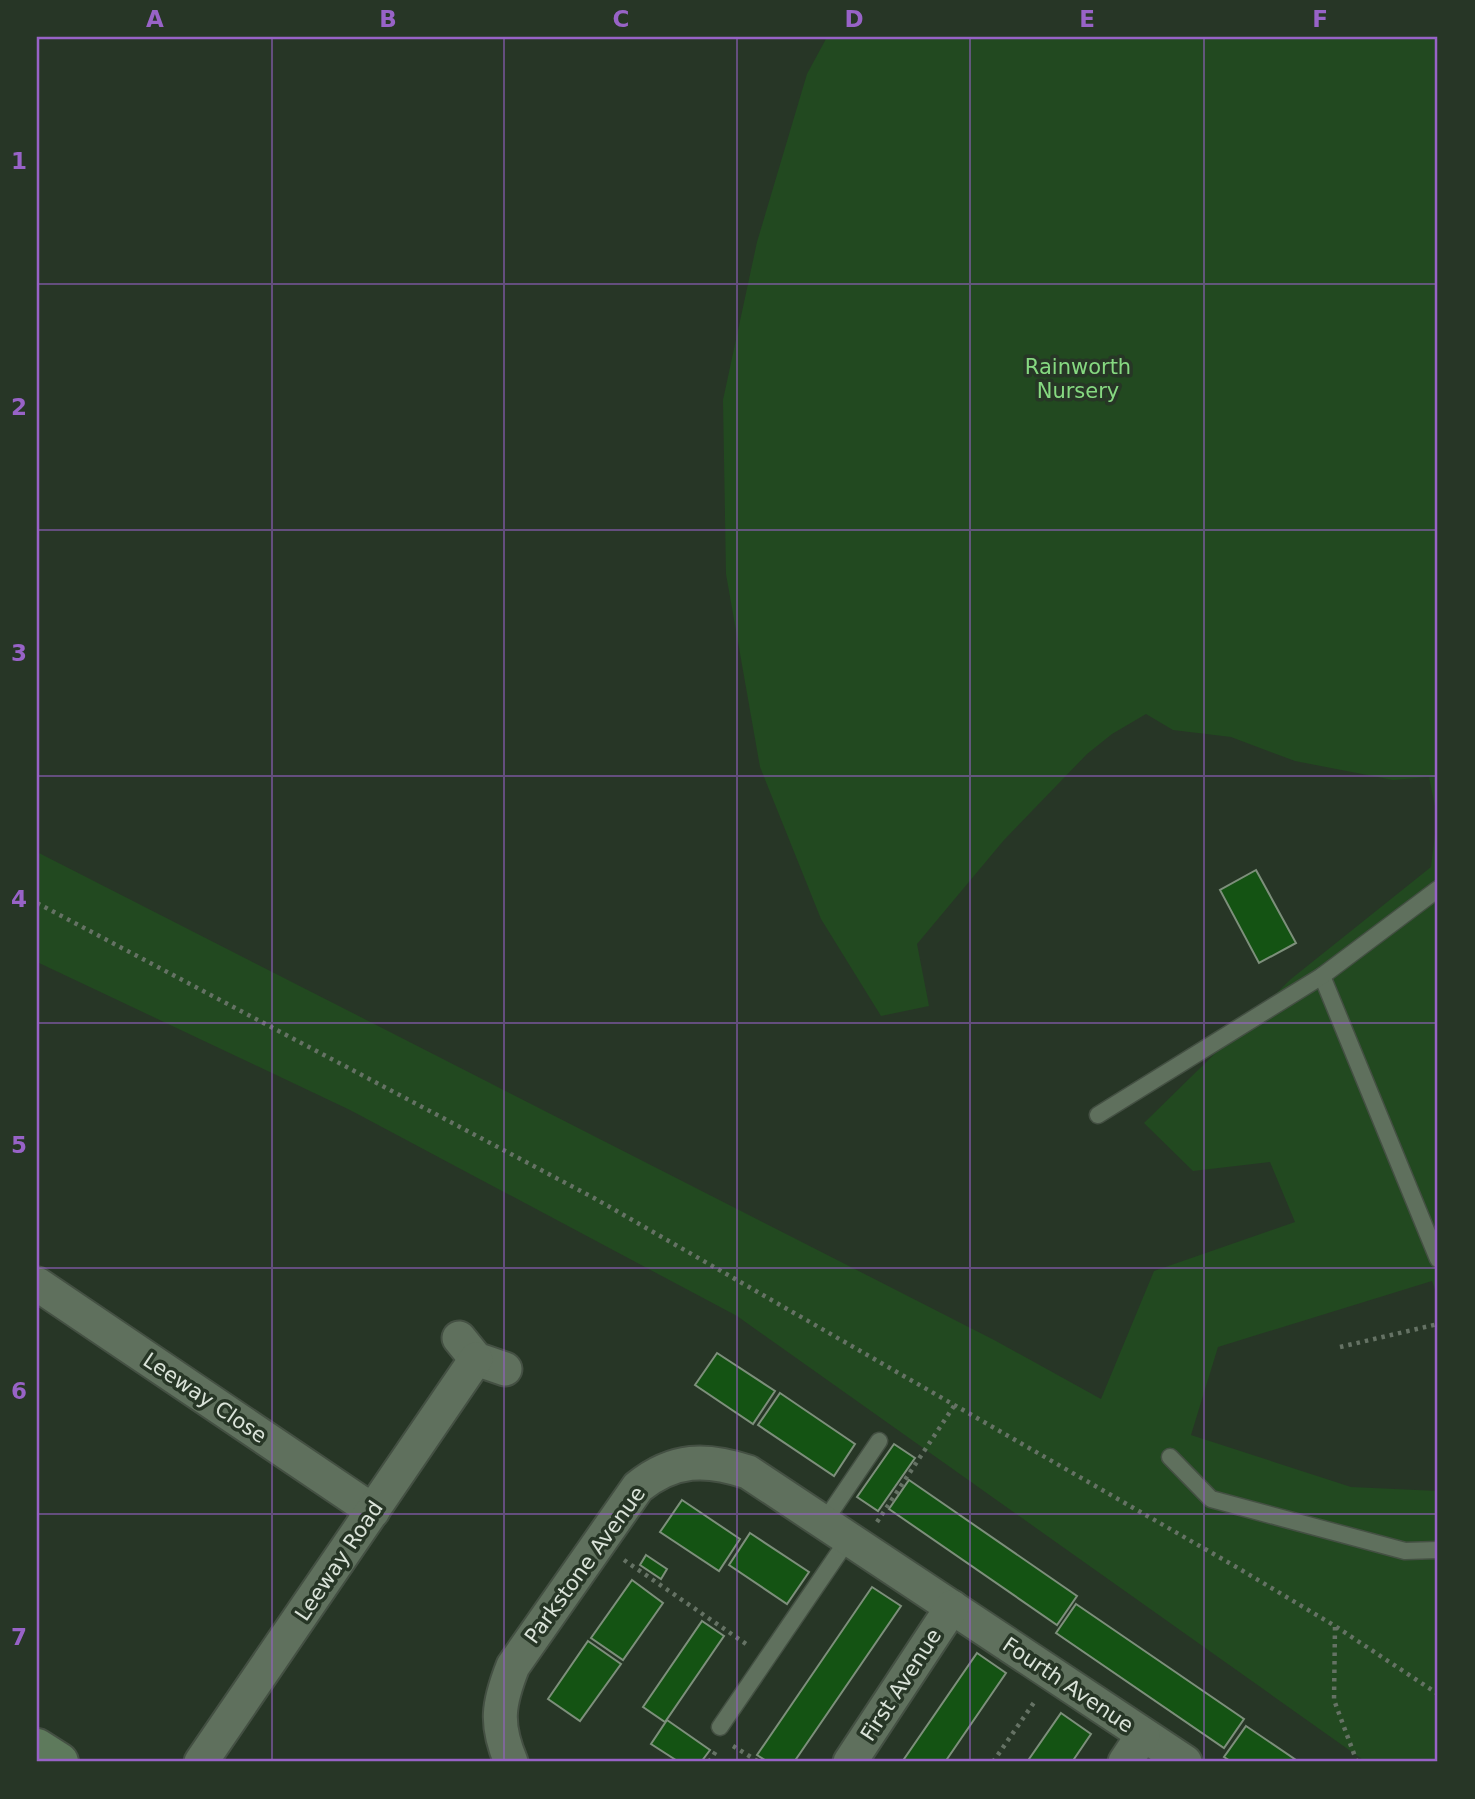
<svg xmlns="http://www.w3.org/2000/svg" width="1475" height="1799" font-family="'DejaVu Sans',sans-serif">
<style>
.green{fill:#224920}
.building{fill:#145313;stroke:#7d8f7b;stroke-width:2}
.lines{fill:none;stroke-linecap:round;stroke-linejoin:round}
.service-casing{stroke:#445043;stroke-width:19}
.minor-casing{stroke:#445043;stroke-width:37}
.secondary-casing{stroke:#445043;stroke-width:42}
.path{stroke:#657264;stroke-width:4.5;stroke-dasharray:3.5 5;stroke-linecap:butt}
.service{stroke:#5f705d;stroke-width:16}
.minor{stroke:#5f705d;stroke-width:33}
.secondary{stroke:#5e7a5c;stroke-width:38}
.grid{fill:none;stroke:#9863c7;stroke-width:2;stroke-opacity:0.55}
.labels{text-anchor:middle;dominant-baseline:central;stroke-width:7;stroke-linejoin:round;paint-order:stroke}
.park-label{font-size:21px;fill:#86d981;stroke:#273626}
.street-label{font-size:21px;fill:#dae3d9;stroke:#273626}
.neatline{fill:none;stroke:#9863c7;stroke-width:2.5}
.grid-label{font-size:23px;text-anchor:middle;font-weight:bold;fill:#9863c7}
</style>
<rect width="100%" height="100%" fill="#273626"/>
<!-- green -->
<path class="green" d="M827,37H1438V1298L1432,1281L1218,1347L1191,1435L1351,1487L1438,1491V1762H1366L737,1316L350,1110L37,962V852L996,1341L1101,1399L1154,1271L1295,1222L1270,1162L1193,1171L1144,1123L1291,979L1431,867L1437,817L1429,777L1393,780L1295,761L1231,737L1173,730L1146,714L1112,734L1087,754L1004,840L917,944L929,1006L881,1016L821,919L760,767L726,574L723,400L757,242L807,74Z"/>
<!-- building -->
<g class="building">
<path d="M1256,870L1296,943L1259,963L1220,890Z"/>
<path d="M717,1353L775,1391L753,1424L695,1385Z"/>
<path d="M780,1393L855,1444L834,1476L758,1425Z"/>
<path d="M894,1444L915,1458L878,1511L857,1497Z"/>
<path d="M909,1480L1077,1596L1057,1625L889,1509Z"/>
<path d="M682,1500L740,1539L719,1571L660,1532Z"/>
<path d="M750,1533L809,1572L787,1604L729,1565Z"/>
<path d="M646,1555L667,1569L661,1579L640,1565Z"/>
<path d="M632,1580L663,1603L623,1660L591,1638Z"/>
<path d="M872,1587L901,1606L794,1762H768L757,1755Z"/>
<path d="M1076,1604L1244,1719L1224,1748L1056,1633Z"/>
<path d="M702,1621L724,1636L665,1722L643,1707Z"/>
<path d="M588,1641L621,1664L580,1721L548,1699Z"/>
<path d="M977,1653L1006,1673L945,1762H902Z"/>
<path d="M1061,1713L1091,1734L1072,1762H1027Z"/>
<path d="M667,1720L710,1750L701,1762H679L651,1744Z"/>
<path d="M1246,1726L1299,1762H1232L1224,1757Z"/>
</g>
<g class="lines">
<!-- service casing -->
<g class="service-casing">
<g id="service">
<path d="M1322,976L1438,1259"/>
<path d="M1098,1115L1322,976L1438,889"/>
<path d="M1170,1457L1211,1499L1405,1551L1438,1550"/>
<path d="M824,1522L879,1441"/>
<path d="M720,1727L849,1538"/>
</g>
</g>
<!-- minor casing -->
<g class="minor-casing">
<g id="minor">
<path d="M37,1284L373,1511"/>
<path d="M459,1338L476,1359L505,1369"/>
<path d="M201,1762L476,1359"/>
<path d="M511,1762C495,1724 498,1704 513,1666L638,1487C674,1458 706,1458 748,1472L1185,1762"/>
<path d="M850,1762L952,1607"/>
<path d="M1125,1762L1143,1735"/>
</g>
</g>
<!-- secondary casing -->
<g class="secondary-casing">
<path id="secondary" d="M37,1748L59,1762"/>
</g>
<!-- path -->
<g class="path">
<path d="M37,903L594,1198L1238,1568L1335,1626L1438,1694"/>
<path d="M1340,1347L1438,1324"/>
<path d="M877,1522L954,1406"/>
<path d="M624,1560L749,1646"/>
<path d="M1335,1627L1334,1700L1357,1762"/>
<path d="M733,1746L759,1762"/>
<path d="M709,1762L718,1748"/>
<path d="M993,1762L1035,1701"/>
</g>
<!-- service -->
<use href="#service" class="service"/>
<!-- minor -->
<use href="#minor" class="minor"/>
<!-- secondary -->
<use href="#secondary" class="secondary"/>
</g>
<!-- grid -->
<path class="grid" d="M272,37V1762M504,37V1762M737,37V1762M970,37V1762M1204,37V1762M37,284H1438M37,530H1438M37,776H1438M37,1023H1438M37,1268H1438M37,1514H1438"/>
<g class="labels">
<!-- park labels -->
<g class="park-label">
<text x="1078" y="367">Rainworth<tspan x="1078" dy="24">Nursery</tspan></text>
</g>
<!-- street labels -->
<g class="street-label">
<text transform="translate(205 1398) rotate(34)">Leeway Close</text>
<text transform="translate(339 1561) rotate(-56)">Leeway Road</text>
<text transform="translate(585 1565) rotate(-54)">Parkstone Avenue</text>
<text transform="translate(901 1685) rotate(-57)">First Avenue</text>
<text transform="translate(1068 1685) rotate(34)">Fourth Avenue</text>
</g>
</g>
<!-- border -->
<rect width="1475" height="1799" fill="none" stroke="#273626" stroke-width="77"/>
<rect x="38" y="38" width="1398" height="1722" class="neatline"/>
<g class="grid-label">
<text x="155" y="27">A</text>
<text x="388" y="27">B</text>
<text x="621" y="27">C</text>
<text x="854" y="27">D</text>
<text x="1087" y="27">E</text>
<text x="1320" y="27">F</text>
<text x="19" y="169">1</text>
<text x="19" y="415">2</text>
<text x="19" y="661">3</text>
<text x="19" y="907">4</text>
<text x="19" y="1153">5</text>
<text x="19" y="1399">6</text>
<text x="19" y="1645">7</text>
</g>
</svg>
